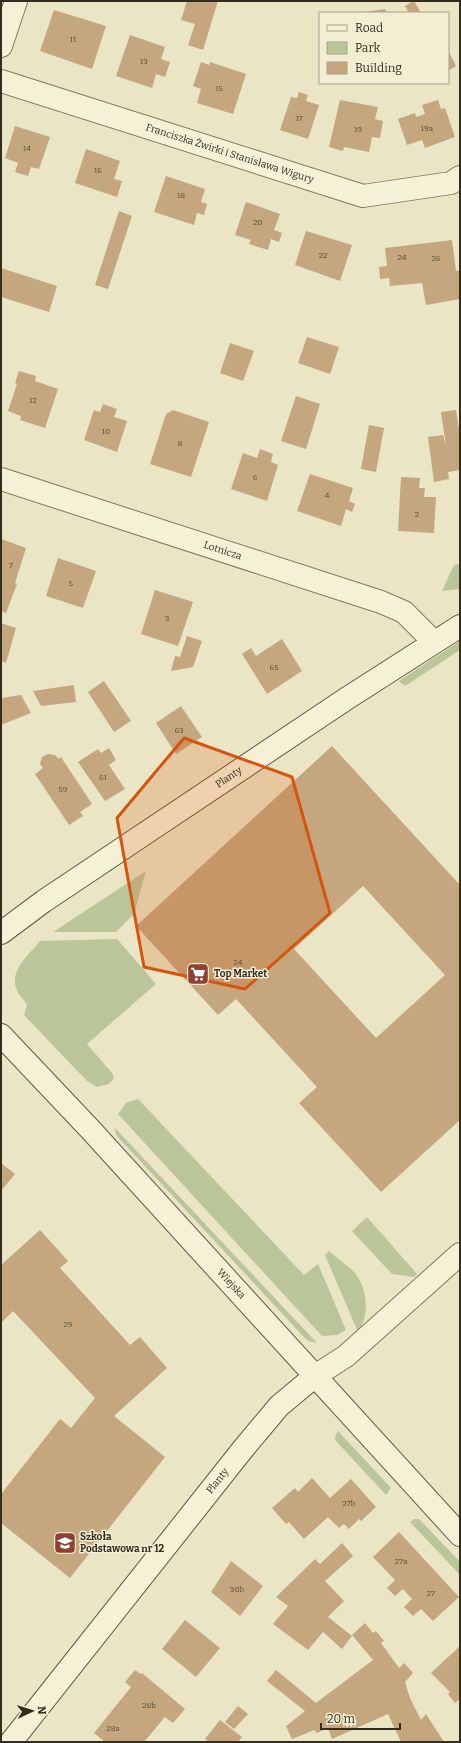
<svg xmlns="http://www.w3.org/2000/svg" width="461" height="1743" font-family="Bitter,serif">
<style>
.green{fill:#bac69a}
.building{fill:#c4a77e;fill-rule:evenodd}
.lines{fill:none;stroke-linecap:round;stroke-linejoin:round}
.street-casing{stroke:#82775d;stroke-width:24}
.secondary-casing{stroke:#645840;stroke-width:24}
.street{stroke:#f5f1d7;stroke-width:22}
.secondary{stroke:#f5f1d7;stroke-width:22}
.marked{fill:#d6550e;fill-opacity:0.2;stroke:#d6550e;stroke-width:3;stroke-linejoin:round}
.labels{text-anchor:middle;dominant-baseline:central;stroke-width:3;stroke-linejoin:round;paint-order:stroke}
.number-label{font-size:8px;fill:#584c37}
.street-label{font-size:10px;fill:#342d1f;stroke:#f2eed3}
.poi-label{font-size:10px;font-weight:bold;fill:#342d1f;stroke:#f2eed3;text-anchor:start}
</style>
<rect width="100%" height="100%" fill="#e9e5c5"/>
<!-- green -->
<g class="green">
<path d="M460,564V589L442,591L454,565Z"/>
<path d="M460,641V650L405,686L399,681Z"/>
<path d="M146,871L134,914L116,932H53Z"/>
<path d="M117,939L156,984L87,1044L112,1073L114,1078L109,1084L97,1087L87,1081L24,1015L27,1005C24,999 19,996 17,990C8,971 30,954 40,941Z"/>
<path d="M138,1099L304,1275L318,1264L346,1330L337,1335L322,1336L118,1114L126,1103Z"/>
<path d="M115,1128L317,1343L308,1341L303,1336L116,1135Z"/>
<path d="M367,1217L417,1274L414,1277L392,1274L352,1231Z"/>
<path d="M329,1251C337,1258 346,1264 353,1271C368,1287 370,1315 358,1332L325,1255Z"/>
<path d="M338,1431L391,1488L386,1495L335,1440L336,1434Z"/>
<path d="M414,1519H419L460,1562V1575L410,1522Z"/>
</g>
<!-- building -->
<g class="building">
<path d="M187,1H218L203,50L188,45L195,24L181,20Z"/>
<path d="M413,1H414L421,13H409L405,6Z"/>
<path d="M385,9L386,13H366L365,12Z"/>
<path d="M54,10L106,26L92,69L40,51Z"/>
<path d="M130,35L165,47L161,59L170,62L165,77L156,74L152,88L116,76Z"/>
<path d="M448,50L456,66L448,71Z"/>
<path d="M201,62L209,65L210,62L246,74L233,114L197,103L201,89L193,86Z"/>
<path d="M299,92L308,95L306,101L319,105L308,139L280,130L291,97L297,98Z"/>
<path d="M340,100L378,107L375,119L383,121L380,138L372,137L369,152L344,147L343,151L329,147Z"/>
<path d="M438,100L441,109L445,108L455,137L425,148L422,140L407,145L398,119L415,113L416,117L425,114L422,105Z"/>
<path d="M15,126L50,137L39,169L31,167L28,176L15,172L18,163L5,158Z"/>
<path d="M86,149L120,161L114,179L122,181L117,197L75,183Z"/>
<path d="M166,176L205,189L201,202L207,204L204,215L197,213L194,225L154,212Z"/>
<path d="M246,202L280,214L274,230L282,233L279,242L271,239L268,250L249,244L251,240L235,235Z"/>
<path d="M119,211L132,216L108,289L95,285Z"/>
<path d="M306,231L352,245L340,281L295,265Z"/>
<path d="M452,240L456,271L460,270V299L426,305L422,283L390,286L389,278L380,279L379,267L387,266L385,248Z"/>
<path d="M1,268L57,286L49,312L1,297Z"/>
<path d="M307,337L339,347L330,374L298,363Z"/>
<path d="M230,343L254,351L243,381L220,373Z"/>
<path d="M19,371L36,376L35,381L58,389L45,428L20,420L21,416L8,411L17,384L15,383Z"/>
<path d="M296,396L320,404L306,449L281,441Z"/>
<path d="M103,404L117,409L114,417L127,421L117,452L84,440L94,410L100,412Z"/>
<path d="M173,410L209,422L191,477L150,464L166,414Z"/>
<path d="M456,410L460,436V470L448,472L449,479L434,482L428,437L443,435L446,446L441,412Z"/>
<path d="M369,425L384,428L376,472L361,469Z"/>
<path d="M260,449L273,454L271,462L278,465L267,501L231,489L243,453L257,458Z"/>
<path d="M310,474L353,488L349,501L355,504L352,512L346,509L341,526L297,511Z"/>
<path d="M401,477L420,478L419,488H425L424,497H436L434,533L398,531Z"/>
<path d="M1,539L26,548L15,583L17,584L6,613L1,611Z"/>
<path d="M58,558L96,571L83,608L46,596Z"/>
<path d="M155,590L193,602L178,646L141,634Z"/>
<path d="M1,623L16,628L6,663L1,661Z"/>
<path d="M187,636L202,641L193,667L171,671L175,656L180,657Z"/>
<path d="M282,639L302,671L267,694L242,654L251,648L256,656Z"/>
<path d="M104,681L131,721L114,732L88,692Z"/>
<path d="M74,685L76,702L41,706L33,691Z"/>
<path d="M21,695L31,713L1,725V698Z"/>
<path d="M181,706L202,737L176,754L156,723Z"/>
<path d="M332,746L460,885V1120L381,1192L299,1103L317,1087L236,999L218,1015L136,926ZM363,886L445,975L376,1038L294,949Z"/>
<path d="M109,748L116,760L109,765L125,789L105,801L78,762L98,749L101,753Z"/>
<path d="M48,754L55,755L59,759L61,757L92,804L80,812L83,816L69,825L35,774L43,768L40,764L42,757Z"/>
<path d="M1,1163L15,1174L1,1191Z"/>
<path d="M40,1230L68,1261L60,1268L130,1345L140,1337L167,1368L114,1416L165,1457L70,1578L1,1523V1495L5,1489L60,1419L71,1428L95,1398L13,1311L1,1323V1265Z"/>
<path d="M312,1478L330,1498L351,1479L376,1507L361,1521L359,1519L349,1529L344,1524L339,1528L328,1517L304,1539L289,1522L286,1524L272,1508L295,1488L298,1492Z"/>
<path d="M399,1532L459,1597L433,1621L421,1609L413,1616L404,1607L412,1599L403,1589L395,1596L387,1588L395,1580L373,1557Z"/>
<path d="M342,1543L353,1556L325,1581L344,1601L328,1617L352,1636L342,1649L323,1632L308,1650L273,1624L288,1606L276,1597L315,1559L320,1564Z"/>
<path d="M231,1561L263,1586L240,1616L211,1592Z"/>
<path d="M185,1620L220,1648L196,1677L162,1649Z"/>
<path d="M365,1623L373,1633L376,1631L384,1641L381,1643L399,1668L404,1663L413,1673L405,1682L410,1698L421,1720L426,1714L444,1742H401L388,1714L332,1739L328,1728L317,1733L314,1730L292,1739L286,1726L305,1711L267,1681L276,1670L316,1703L373,1660L352,1635Z"/>
<path d="M460,1646V1699L455,1703L448,1694L450,1692L431,1673Z"/>
<path d="M135,1670L141,1674L142,1673L185,1709L173,1723L165,1717L144,1742H105L94,1733L131,1687L125,1682Z"/>
<path d="M238,1706L248,1714L234,1729L225,1722Z"/>
<path d="M220,1720L242,1737L238,1742H209L205,1739Z"/>
</g>
<g class="lines">
<!-- street casing -->
<g class="street-casing">
<g id="street">
<path d="M1,46L16,1"/>
<path id="s1" d="M1,81L363,196L451,183L460,177"/>
<path id="s2" d="M1,479L381,602L404,612L434,642"/>
<path d="M315,1376L346,1356L460,1254"/>
</g>
</g>
<!-- secondary casing -->
<g class="secondary-casing">
<g id="secondary">
<path id="s3" d="M1,933L44,901L346,699L460,626"/>
<path id="s4" d="M1,1035L89,1128L460,1535"/>
<path id="s5" d="M11,1742L243,1449L279,1406L315,1376"/>
</g>
</g>
<!-- street -->
<use href="#street" class="street"/>
<!-- secondary -->
<use href="#secondary" class="secondary"/>
</g>
<!-- marked area -->
<path class="marked" d="M184,738L292,777L330,913L245,989L144,967L117,818Z"/>
<!-- icons -->
<defs>
<g id="supermarket-square" transform="scale(1.15)"><rect x="-9" y="-9" width="18" height="18" rx="4" fill="#8c4132" stroke="#f2eed3"/><path d="M-6-5.5h2.5l.6 2H6L4.5 2H-2.5L-4.4-4H-6ZM-1.5 3.2a1.3 1.3 0 1 0 .1 0ZM3 3.2a1.3 1.3 0 1 0 .1 0Z" fill="#fff"/></g>
<g id="school-square" transform="scale(1.15)"><rect x="-9" y="-9" width="18" height="18" rx="4" fill="#8c4132" stroke="#f2eed3"/><path d="M0-5L7-2L0 1L-7-2ZM-4 1L0 2.5L4 1V4Q0 6-4 4Z" fill="#fff"/></g>
</defs>
<g fill-rule="evenodd">
<use href="#supermarket-square" x="198" y="974"/>
<use href="#school-square" x="65" y="1543"/>
</g>
<g class="labels">
<!-- number labels -->
<g class="number-label">
<text x="73" y="39">11</text>
<text x="144" y="61">13</text>
<text x="219" y="88">15</text>
<text x="299" y="118">17</text>
<text x="427" y="128">19a</text>
<text x="358" y="129">19</text>
<text x="27" y="148">14</text>
<text x="98" y="170">16</text>
<text x="181" y="195">18</text>
<text x="258" y="222">20</text>
<text x="323" y="255">22</text>
<text x="402" y="257">24</text>
<text x="436" y="258">26</text>
<text x="33" y="400">12</text>
<text x="106" y="431">10</text>
<text x="180" y="443">8</text>
<text x="255" y="477">6</text>
<text x="327" y="495">4</text>
<text x="417" y="514">2</text>
<text x="11" y="565">7</text>
<text x="71" y="583">5</text>
<text x="167" y="618">3</text>
<text x="274" y="667">65</text>
<text x="179" y="730">63</text>
<text x="103" y="777">61</text>
<text x="63" y="789">59</text>
<text x="238" y="962">24</text>
<text x="68" y="1324">29</text>
<text x="349" y="1503">27b</text>
<text x="401" y="1561">27a</text>
<text x="237" y="1589">30b</text>
<text x="431" y="1593">27</text>
<text x="149" y="1705">28b</text>
<text x="113" y="1728">28a</text>
</g>
<!-- street labels -->
<g class="street-label">
<text stroke="none"><textPath href="#s1" startOffset="240">Franciszka Żwirki i Stanisława Wigury</textPath></text>
<text stroke="none"><textPath href="#s2" startOffset="233">Lotnicza</textPath></text>
<text stroke="none"><textPath href="#s3" startOffset="276">Planty</textPath></text>
<text stroke="none"><textPath href="#s4" startOffset="339">Wiejska</textPath></text>
<text stroke="none"><textPath href="#s5" startOffset="333">Planty</textPath></text>
</g>
<!-- poi labels -->
<g class="poi-label">
<text x="214" y="974">Top Market</text>
<text x="80" y="1537">Szkoła<tspan x="80" dy="12">Podstawowa nr 12</tspan></text>
</g>
</g>
<!-- border -->
<rect width="461" height="1743" fill="none" stroke="#342d1f" stroke-width="4"/>
<!-- legend -->
<rect x="319" y="12" width="130" height="72" fill="#f2eed3" stroke="#a6a18b"/>
<rect x="327" y="25" width="20" height="6" fill="#f5f1d7" stroke="#a6a18b"/>
<text x="355" y="32" font-size="12" fill="#342d1f">Road</text>
<rect x="327" y="42" width="20" height="12" fill="#bac69a" stroke="#a6a18b"/>
<text x="355" y="52" font-size="12" fill="#342d1f">Park</text>
<rect x="327" y="62" width="20" height="12" fill="#c4a77e" stroke="#a6a18b"/>
<text x="355" y="72" font-size="12" fill="#342d1f">Building</text>
<!-- north arrow -->
<g transform="translate(32 1711) rotate(86)" stroke="#f2eed3" stroke-width="3" paint-order="stroke">
<path d="M0-3L7 15L0 10L-7 15Z" fill="#342d1f"/>
<text y="-6" font-size="11" font-weight="bold" text-anchor="middle" fill="#342d1f">N</text>
</g>
<!-- scale -->
<path d="M321 1723v6h79v-6" fill="none" stroke="#342d1f" stroke-width="2"/>
<text x="327" y="1723" font-size="12" fill="#342d1f" stroke="#f2eed3" stroke-width="3" paint-order="stroke">20 m</text>
</svg>
